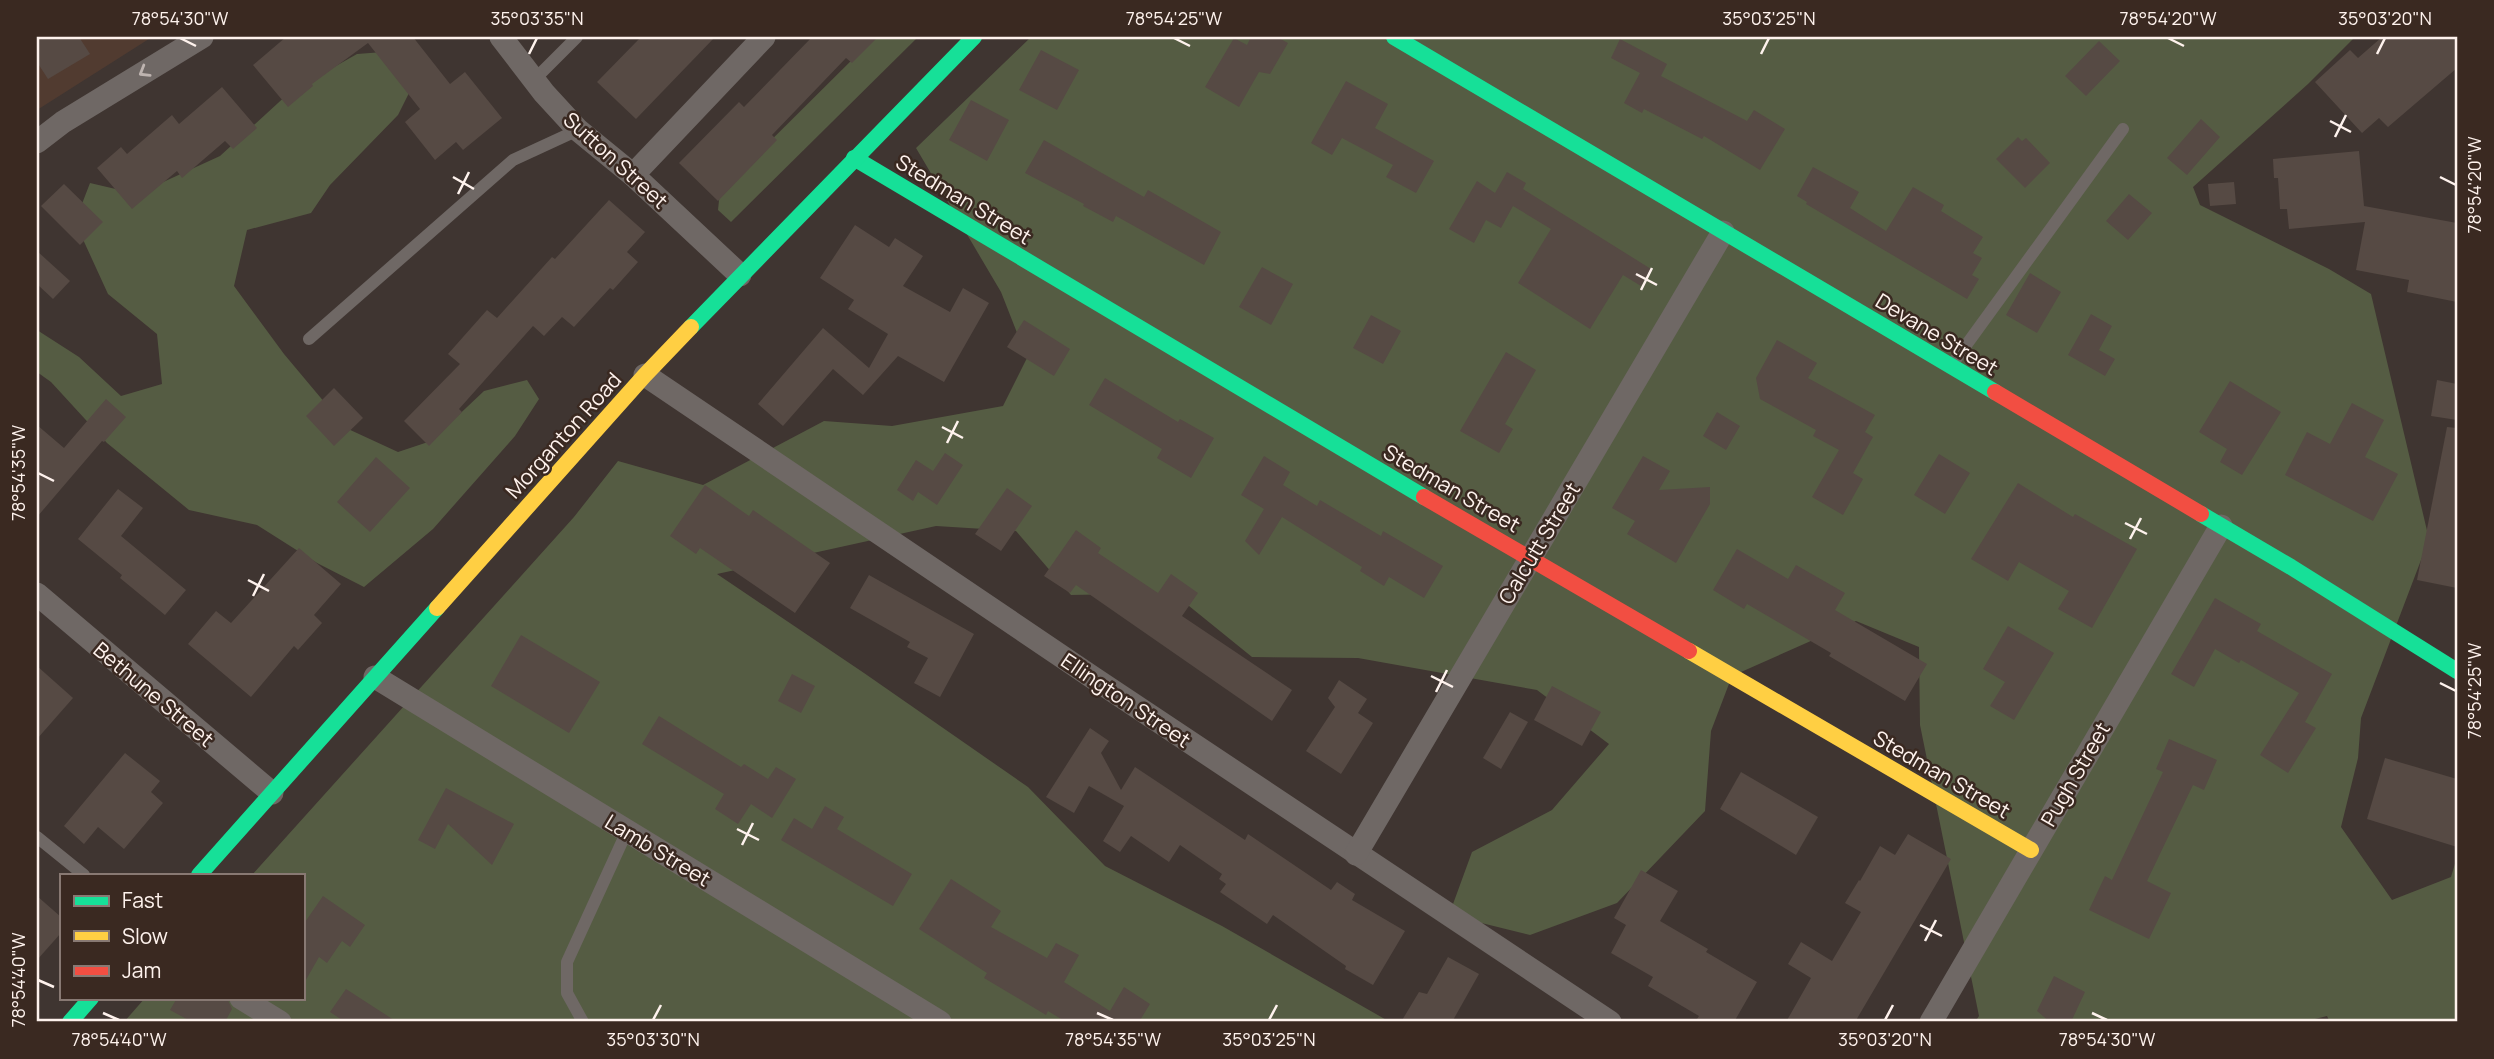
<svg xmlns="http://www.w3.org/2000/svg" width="2494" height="1059" font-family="Manrope,sans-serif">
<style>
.built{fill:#513b30}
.green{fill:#555c43}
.building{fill:#564a44}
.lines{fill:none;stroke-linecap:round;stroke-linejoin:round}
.lane{stroke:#6f6865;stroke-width:12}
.street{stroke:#6f6865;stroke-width:23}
.fast{stroke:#16e098;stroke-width:16}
.slow{stroke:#ffcf43;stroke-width:16}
.jam{stroke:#f24e42;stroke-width:16}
.oneway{stroke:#beb4b0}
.ticks{fill:none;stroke:#fef2ed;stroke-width:2.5}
.labels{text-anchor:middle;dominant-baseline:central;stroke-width:5;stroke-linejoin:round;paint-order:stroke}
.street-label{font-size:21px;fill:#fef2ed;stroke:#3a2921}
.neatline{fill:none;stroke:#fef2ed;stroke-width:2.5}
.ticks-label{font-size:18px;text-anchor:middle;fill:#fef2ed}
</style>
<rect width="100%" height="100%" fill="#3f3531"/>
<!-- built -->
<path class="built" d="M37,37H152L37,110Z"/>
<!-- green -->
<g class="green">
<path d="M875,37H918L731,222L718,210L720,191Z"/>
<path d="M1031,37H2355L2308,84L2193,187L2200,205L2329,269L2371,294L2429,539L2361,718L2358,758L2341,827L2392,900L2451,877L2457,857V1022H2330L2327,1016L2303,1022H1975L1979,1016L1920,725L1919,647L1856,621L1732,676L1711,731L1705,811L1617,903L1530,935L1449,915L1472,852L1552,810L1609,744L1537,690L1358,658L1252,657L1173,593L1071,595L1016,531L936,526L717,574L864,673L1028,787L1105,866L1222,926L1390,1022H124L145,998H303V875H252L574,517L618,461L703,485L824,421L892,426L1003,406L1027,358L1001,292L916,148Z"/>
<path d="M396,51L415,81L398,115L330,185L311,213L247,230L234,286L284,354L346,428L398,452L431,441L484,391L527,380L539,399L515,436L433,529L364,587L317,563L257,525L189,510L107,443L51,382L37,372V330L79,357L121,396L162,384L157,334L108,294L75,222L90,183L137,194L220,156L290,92L357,54Z"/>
</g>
<!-- building -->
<g class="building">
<path d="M37,37H79L90,54L48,79L37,62Z"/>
<path d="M286,37H413L450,84L465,72L502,118L463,150L456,142L435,160L405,122L420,109L368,43L312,84L313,86L288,107L253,65Z"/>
<path d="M641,37H715L636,119L597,82Z"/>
<path d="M812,37H878L852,63L846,58L772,135L777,140L718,201L679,163L739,102L744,107Z"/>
<path d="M1251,37H1277L1288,43L1270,74L1259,72L1239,107L1205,87L1234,38L1247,45Z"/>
<path d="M2382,37H2457V68L2388,127L2379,118L2362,133L2315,82L2350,50L2358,58Z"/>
<path d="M1620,39L1667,64L1661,76L1747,121L1754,110L1785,129L1760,170L1704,136L1702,139L1644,109L1642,113L1624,103L1640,73L1611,58Z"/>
<path d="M2099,41L2120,61L2086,96L2065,76Z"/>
<path d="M1041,50L1079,70L1057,110L1019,90Z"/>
<path d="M1346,81L1388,104L1375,128L1434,161L1416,193L1386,177L1393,165L1342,138L1332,155L1311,143Z"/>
<path d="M222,87L257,128L233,149L225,141L182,178L177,171L132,209L97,168L121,147L127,154L172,115L179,124Z"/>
<path d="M971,100L1009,120L987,161L949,140Z"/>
<path d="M2201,119L2220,137L2187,175L2167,158Z"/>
<path d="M2018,137L2022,141L2026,138L2050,163L2025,188L1996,159Z"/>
<path d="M1044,140L1144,197L1148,190L1221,232L1204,265L1116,216L1113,222L1083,206L1084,204L1025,173Z"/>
<path d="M2359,151L2364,206L2457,223V302L2407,292L2409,280L2356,270L2365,222L2289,229L2287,209H2280L2278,178H2274L2273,159Z"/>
<path d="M1813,167L1859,192L1850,208L1886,231L1913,187L1944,205L1941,211L1983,237L1973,253L1982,258L1972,275L1979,279L1967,299L1806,204L1807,202L1797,196Z"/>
<path d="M1507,172L1526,183L1523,189L1651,269L1641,286L1623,275L1590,329L1518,283L1551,229L1513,206L1501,228L1486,220L1474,243L1449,229L1477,181L1495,193Z"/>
<path d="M2234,182L2236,204L2210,206L2208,184Z"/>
<path d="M64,184L103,222L80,245L41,206Z"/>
<path d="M2129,194L2152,213L2128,240L2106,221Z"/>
<path d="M609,200L645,232L627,252L638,262L613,290L610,288L574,327L562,317L544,336L533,326L459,409L462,412L429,446L404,421L460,364L448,354L487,310L497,318L552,257L555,259Z"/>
<path d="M855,225L889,247L895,238L923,256L903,286L950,312L963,288L989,303L944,382L898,356L863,395L833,369L783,426L758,404L823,328L869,368L888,334L848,309L854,300L820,278Z"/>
<path d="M37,251L70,281L53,299L37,284Z"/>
<path d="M1262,267L1293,284L1271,325L1239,307Z"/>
<path d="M2030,273L2061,292L2037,333L2006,315Z"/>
<path d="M2091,314L2112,326L2099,350L2115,359L2105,376L2068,355Z"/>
<path d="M1371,315L1401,331L1383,364L1353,348Z"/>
<path d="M1024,320L1070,349L1054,376L1007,347Z"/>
<path d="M1777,340L1817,363L1808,378L1875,415L1865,432L1873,437L1853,473L1863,479L1843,515L1812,497L1839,450L1813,436L1816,430L1760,399L1756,378Z"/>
<path d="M1506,352L1536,370L1505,424L1513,429L1499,453L1460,431Z"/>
<path d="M1105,378L1178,422L1180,419L1214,438L1191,478L1157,458L1162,449L1089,405Z"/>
<path d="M2437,380L2457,384V420L2431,416Z"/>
<path d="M2230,381L2281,412L2242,475L2220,462L2227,449L2199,432Z"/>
<path d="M334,388L363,418L334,446L306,416Z"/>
<path d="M106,399L126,417L104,442L102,441L37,517V425L64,448Z"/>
<path d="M2352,403L2384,420L2365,457L2398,474L2373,521L2285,475L2307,432L2330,444Z"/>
<path d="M1717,412L1740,426L1726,450L1703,436Z"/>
<path d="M2447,427L2457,428V588L2417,580Z"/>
<path d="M945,453L963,465L937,505L918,492L913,501L897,490L916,460L933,471Z"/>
<path d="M1939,454L1970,473L1945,514L1914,495Z"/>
<path d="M1264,456L1290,472L1283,485L1317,506L1320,500L1381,536L1383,531L1443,566L1424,598L1389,577L1384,586L1360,571L1362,567L1282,517L1259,555L1245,541L1264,509L1241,495Z"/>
<path d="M1643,456L1670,471L1659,490L1710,487V504L1676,563L1627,534L1635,521L1612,508Z"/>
<path d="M376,457L410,488L370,532L337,502Z"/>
<path d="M2018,483L2073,517L2075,514L2137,549L2092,628L2058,609L2069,591L2019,562L2008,581L1971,559Z"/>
<path d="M705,485L749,516L753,510L830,563L795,613L700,548L696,554L670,536Z"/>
<path d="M1007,488L1032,506L1001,551L975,534Z"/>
<path d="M118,489L143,508L121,536L186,590L165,615L120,578L122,575L78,539Z"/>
<path d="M1076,530L1101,548L1098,553L1158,593L1171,574L1198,593L1182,616L1292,690L1272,721L1076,585L1070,593L1044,576Z"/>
<path d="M299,548L341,584L314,615L322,623L298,650L294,646L251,697L188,644L216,611L231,623Z"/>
<path d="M1737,549L1788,579L1796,565L1845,593L1835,610L1927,664L1905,701L1829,656L1831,653L1747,604L1744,609L1713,590Z"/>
<path d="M869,575L974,634L940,697L914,683L928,658L907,647L910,642L850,608Z"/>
<path d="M2215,598L2261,624L2257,631L2332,674L2305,722L2316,728L2288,773L2260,755L2299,693L2241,660L2239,663L2215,649L2194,687L2171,674Z"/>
<path d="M2008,626L2054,653L2014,720L1990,706L2005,682L1983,669Z"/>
<path d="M521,635L600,682L569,733L491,686Z"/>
<path d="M37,666L73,698L37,739Z"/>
<path d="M792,674L815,686L801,713L778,701Z"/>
<path d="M1339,680L1367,699L1358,713L1373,723L1341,774L1306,751L1335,707L1328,698Z"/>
<path d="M1552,686L1601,712L1582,746L1534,720Z"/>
<path d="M1510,712L1528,722L1501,769L1483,758Z"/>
<path d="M659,716L741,767L744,764L768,779L776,767L796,779L772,818L751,804L738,824L715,809L724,794L642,744Z"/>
<path d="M1090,728L1109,741L1101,753L1121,790L1135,767L1245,840L1248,834L1331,890L1337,882L1355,894L1352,900L1405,931L1373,985L1345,969L1346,966L1273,915L1267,924L1220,892L1226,884L1219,879L1222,874L1180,845L1169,862L1131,836L1120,852L1103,841L1124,806L1089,786L1074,813L1046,797Z"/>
<path d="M2169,739L2217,760L2204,790L2193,785L2147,881L2171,893L2149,939L2089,910L2105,876L2112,880L2163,772L2156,769Z"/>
<path d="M125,753L160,781L151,792L163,803L124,849L98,827L84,844L64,826Z"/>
<path d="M2385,758L2457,779V847L2367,819Z"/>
<path d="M1741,772L1818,817L1796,855L1720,809Z"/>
<path d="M446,788L514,824L492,865L448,824L435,849L418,840Z"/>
<path d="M825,806L844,817L837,829L912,874L893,906L781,840L794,818L812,829Z"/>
<path d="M1908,834L1951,859L1855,1022H1786L1811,978L1788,964L1801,942L1832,961L1861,912L1845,903L1859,880L1860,881L1880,846L1895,855Z"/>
<path d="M1641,870L1678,891L1660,921L1708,949L1706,952L1757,982L1734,1022H1695L1699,1016L1648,986L1653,977L1611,953L1626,925L1614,918Z"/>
<path d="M951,879L1001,911L991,927L1047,958L1056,943L1079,955L1064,982L1110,1011L1124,987L1150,1004L1139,1022H1066L1048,1011L1046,1015L984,978L987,973L919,929Z"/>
<path d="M37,896L61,917V933L37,960Z"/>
<path d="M323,896L365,925L350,947L342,941L327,963L319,957L303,985V925Z"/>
<path d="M1448,957L1479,974L1452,1022H1401L1419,992L1427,994Z"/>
<path d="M2054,976L2085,992L2071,1022H2050L2037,1011Z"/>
<path d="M346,989L397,1022H345L330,1012Z"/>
<path d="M177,998H227L232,1009L225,1022H192L170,1010Z"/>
</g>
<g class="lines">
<!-- lane -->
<g class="lane">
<path d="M534,80L577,37"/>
<path d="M309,339L513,160L578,130"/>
<path d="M1951,366L2123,129"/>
<path d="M37,837L84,875"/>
<path d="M583,1022L567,993V962L627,831"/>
</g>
<!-- street -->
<g class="street">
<path d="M501,37L544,93L578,130L633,175L740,275"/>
<path d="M37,142L63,122L202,37"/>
<path d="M633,175L764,37"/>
<path d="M645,375L1095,679L1610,1022"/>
<path d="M37,594L272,793"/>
<path d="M375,677L940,1022"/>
<path d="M1356,854L1723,232"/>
<path d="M241,998L280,1022"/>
<path d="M1931,1022L2221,526"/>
</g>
<!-- fast -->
<g class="fast">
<path d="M1394,37L1995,392"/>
<path d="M854,158L1424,497"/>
<path d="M691,327L974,37"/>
<path d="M2201,514L2291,567L2457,671"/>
<path d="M199,875L437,608"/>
<path d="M70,1022L91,998"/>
</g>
<!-- slow -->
<g class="slow">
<path d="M437,608L645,375L691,327"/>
<path d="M1689,651L2031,850"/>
</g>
<!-- jam -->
<g class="jam">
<path d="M1995,392L2201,514"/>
<path d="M1424,497L1689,651"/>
</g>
</g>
<!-- one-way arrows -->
<defs><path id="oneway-chevron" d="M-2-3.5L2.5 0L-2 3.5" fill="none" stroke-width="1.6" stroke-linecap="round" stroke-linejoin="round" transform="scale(1.75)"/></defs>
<use class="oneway" href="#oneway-chevron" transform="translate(144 72) rotate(149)"/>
<!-- ticks -->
<path class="ticks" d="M180,38L196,46M1174,38L1190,46M2168,38L2184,46M529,54L537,38M1761,54L1769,38M2377,54L2385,38M2330,121L2351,132M2335,137L2346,115M453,177L474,189M2440,177L2456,185M458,194L469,172M1636,274L1657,285M1641,290L1652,268M942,427L963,438M947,443L958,421M38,473L54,481M2125,523L2147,534M2130,539L2141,518M248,580L269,591M253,596L264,574M1431,676L1453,687M2440,683L2456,691M1436,692L1447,670M737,829L759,840M742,845L753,823M1920,925L1942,936M1925,941L1936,920M38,980L54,987M103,1013L119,1020M1097,1013L1113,1020M2092,1013L2107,1020M653,1020L661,1005M1269,1020L1277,1005M1885,1020L1893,1005"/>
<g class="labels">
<!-- street labels -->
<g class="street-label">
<text transform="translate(616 160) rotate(42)">Sutton Street</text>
<text transform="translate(964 199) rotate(31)">Stedman Street</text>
<text transform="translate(1937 334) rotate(31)">Devane Street</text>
<text transform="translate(563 435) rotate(-48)">Morganton Road</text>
<text transform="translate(1452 488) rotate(30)">Stedman Street</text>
<text transform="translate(1539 543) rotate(-59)">Calcutt Street</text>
<text transform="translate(154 694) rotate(40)">Bethune Street</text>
<text transform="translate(1126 700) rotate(34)">Ellington Street</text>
<text transform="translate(1942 774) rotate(30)">Stedman Street</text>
<text transform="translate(2075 774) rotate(-60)">Pugh Street</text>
<text transform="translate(658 850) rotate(31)">Lamb Street</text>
</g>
</g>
<!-- border -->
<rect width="2494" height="1059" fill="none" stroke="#3a2921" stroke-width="77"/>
<!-- legend -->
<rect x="60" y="874" width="245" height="126" fill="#3a2921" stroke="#887973" stroke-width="2"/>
<rect x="74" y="896" width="35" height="10" fill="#16e098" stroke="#887973" stroke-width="2"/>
<text x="122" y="908" font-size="21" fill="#fef2ed">Fast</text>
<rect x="74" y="931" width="35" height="10" fill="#ffcf43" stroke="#887973" stroke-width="2"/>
<text x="122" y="944" font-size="21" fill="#fef2ed">Slow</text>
<rect x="74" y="966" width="35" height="10" fill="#f24e42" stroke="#887973" stroke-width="2"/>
<text x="122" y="978" font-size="21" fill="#fef2ed">Jam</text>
<rect x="38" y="38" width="2418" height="982" class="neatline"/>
<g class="ticks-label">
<text x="180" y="25">78°54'30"W</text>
<text x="537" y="25">35°03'35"N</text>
<text x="1174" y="25">78°54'25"W</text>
<text x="1769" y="25">35°03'25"N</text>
<text x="2168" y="25">78°54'20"W</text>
<text x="2385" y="25">35°03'20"N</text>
<text transform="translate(2475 185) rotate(-90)" y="6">78°54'20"W</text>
<text transform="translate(19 473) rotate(-90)" y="6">78°54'35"W</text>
<text transform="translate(2475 691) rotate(-90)" y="6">78°54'25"W</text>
<text transform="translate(19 980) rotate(-90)" y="6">78°54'40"W</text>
<text x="119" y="1046">78°54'40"W</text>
<text x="653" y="1046">35°03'30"N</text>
<text x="1113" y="1046">78°54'35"W</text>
<text x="1269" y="1046">35°03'25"N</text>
<text x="1885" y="1046">35°03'20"N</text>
<text x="2107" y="1046">78°54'30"W</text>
</g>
</svg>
